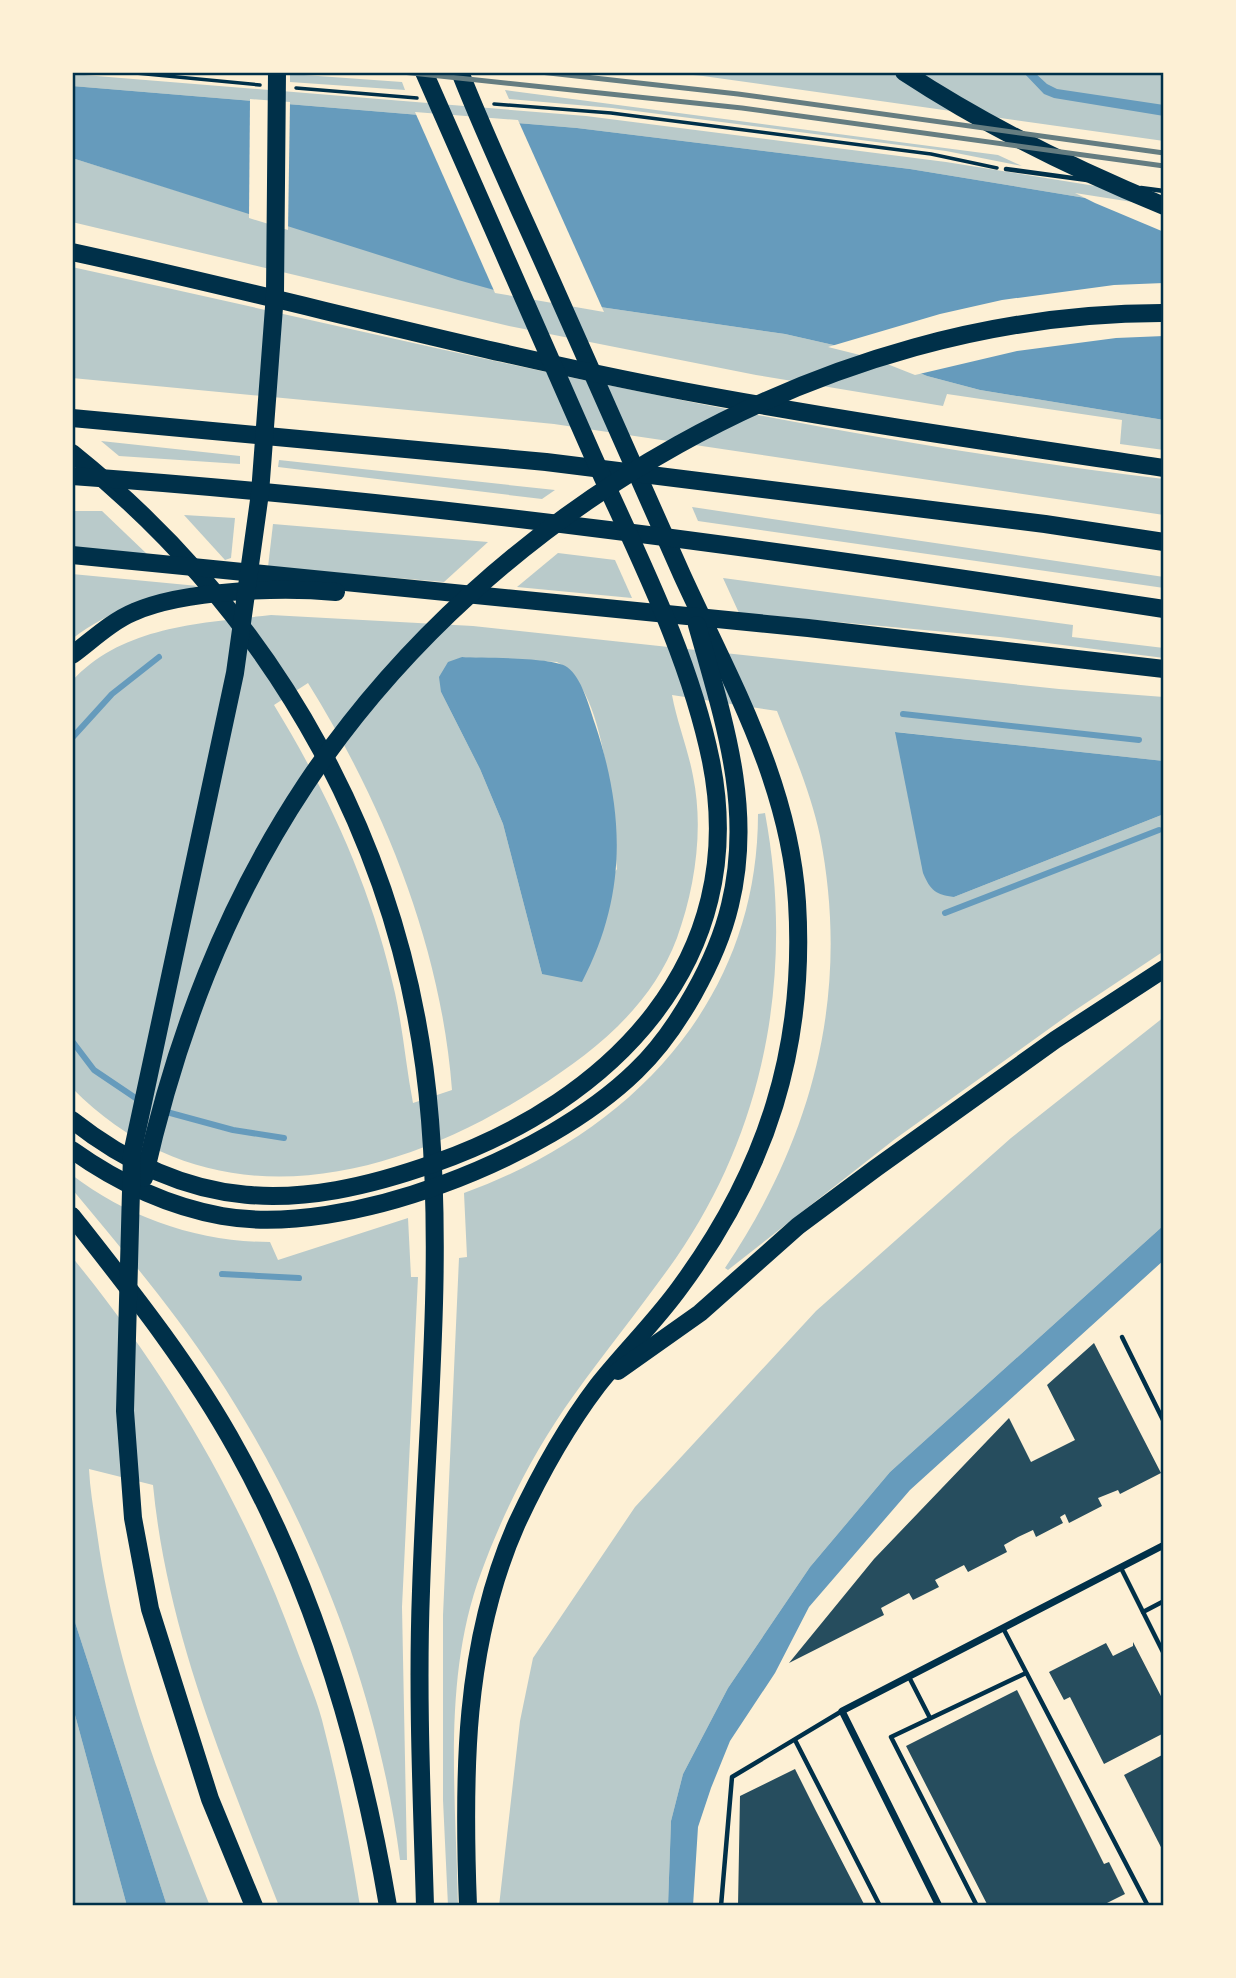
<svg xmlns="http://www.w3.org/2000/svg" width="1236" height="1978" font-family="Montserrat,sans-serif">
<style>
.green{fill:#b9caca;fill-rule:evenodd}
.water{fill:#669bbc}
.pier{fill:#fdf0d5}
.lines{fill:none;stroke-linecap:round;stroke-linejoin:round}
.stream{stroke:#669bbc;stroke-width:6}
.building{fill:#264d5e}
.path{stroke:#003049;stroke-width:3.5}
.service{stroke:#003049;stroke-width:4.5}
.minor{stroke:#003049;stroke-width:7}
.motorway{stroke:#003049;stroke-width:18}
.rail{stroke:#657d81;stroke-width:5}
.neatline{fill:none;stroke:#003049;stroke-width:2.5}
</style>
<rect width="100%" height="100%" fill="#fdf0d5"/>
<!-- green -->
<g class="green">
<path d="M663,72H1164V141L703,76Z"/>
<path d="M72,74L586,116L946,162L1164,197V211L910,169L577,128L72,86Z"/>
<path d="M290,74L402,82L405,90L290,82Z"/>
<path d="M505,90L998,155L1022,166L946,151L612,108L509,99Z"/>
<path d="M72,158L505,293L785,334L873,354L927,376L980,390L1164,420V450L1120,444L1122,420L947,394L943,406L756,375L509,326L72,222Z"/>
<path d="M72,267C434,346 795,436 1164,479V515L554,424L72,378Z"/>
<path d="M101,441L240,456V464L119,456Z"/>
<path d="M279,460L555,490L542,499L278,467Z"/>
<path d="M692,507L1164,577V588L698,521Z"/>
<path d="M72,511H102L148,555L72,548Z"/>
<path d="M184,515L235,518L231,558L225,560Z"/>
<path d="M273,524L488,542L444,582L268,567Z"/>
<path d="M558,553L615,560L632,598L517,587Z"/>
<path d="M72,574L198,586C151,598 111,609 72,639Z"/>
<path d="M723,578L1073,625L1072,637L1164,648V658L1000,637L739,613Z"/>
<path d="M271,615L473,626L1059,689L1164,697V761L896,732L954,897L1164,814V951L1071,1013L895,1139L728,1270L725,1268C813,1137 851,994 820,836C811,793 793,752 777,711L672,695C677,722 688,749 693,776C704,829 695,888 677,938C651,1007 595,1051 536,1089C389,1184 208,1226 72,1088V681C122,626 201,623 271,615ZM462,657L557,662C608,688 612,818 617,869L542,974L503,824L480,769L441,692ZM308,683C384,805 441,946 452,1090L413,1103C406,1067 403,1029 395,993C372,889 329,795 274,705Z"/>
<path d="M765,813C794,969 767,1126 676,1258C643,1305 607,1349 574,1395C535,1449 504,1510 481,1573C442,1678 456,1796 458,1906H448L443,1800V1615L459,1258L467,1257L464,1193C632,1132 758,1000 758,814Z"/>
<path d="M1164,1017V1225L890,1472L810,1567L728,1688L683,1774L671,1821L668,1906H499L520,1721L533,1658L635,1507L816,1311L1011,1138Z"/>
<path d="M72,1175C128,1218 199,1242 270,1242L278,1260L408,1218L411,1277H418L402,1607L407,1860H400C378,1689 310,1517 215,1373C172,1308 122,1249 72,1189Z"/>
<path d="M72,1257C170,1377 242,1500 295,1645C304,1670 315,1694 322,1720C338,1781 350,1843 360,1906H279C226,1770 167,1632 153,1485L89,1469C90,1490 94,1512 97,1533C115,1664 161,1784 210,1906H167L72,1613Z"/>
<path d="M72,1704L127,1906H72Z"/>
</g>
<!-- water -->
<g class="water">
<path d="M1023,72H1034L1047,84L1057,89L1164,105V116L1054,98L1044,94Z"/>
<path d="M72,86L577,128L910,169L1164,211V420L980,390L927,376L873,354L785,334L505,293L458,280L72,158Z"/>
<path d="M462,657C482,658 554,657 567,667C582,678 589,706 595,724C625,814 627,896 582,982L542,974L503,824L480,769L441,692L439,677L448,662Z"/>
<path d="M895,732L1164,761V814L954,897C936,895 930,890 923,873Z"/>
<path d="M1164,1225V1260L910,1490L809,1607L775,1673L730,1741L711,1788L698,1827L693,1906H668L671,1821L683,1774L728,1688L810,1567L890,1472Z"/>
<path d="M72,1613L167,1906H127L72,1704Z"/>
</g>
<!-- pier -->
<g class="pier">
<path d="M250,99L290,102L288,230L249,218Z"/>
<path d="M415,112L518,120L604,312L495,293Z"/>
<path d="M1075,193L1164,207V232L1095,203Z"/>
<path d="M1164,283V336L1116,338L1017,351L915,375L872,358L828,347L940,314L1002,300L1114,285Z"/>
</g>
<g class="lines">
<!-- stream -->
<g class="stream">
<path d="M903,714L1139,740"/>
<path d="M72,738L112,694L159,657"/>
<path d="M945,913L1159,830"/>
<path d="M72,1041L94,1070L140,1101"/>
<path d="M163,1111L233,1130L284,1138"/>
<path d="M222,1274L299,1278"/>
</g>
</g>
<!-- building -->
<g class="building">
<path d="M1094,1343L1161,1473L1120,1494L1118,1490L1098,1498L1102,1506L1069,1523L1065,1514L1060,1517L1063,1523L1036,1537L1033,1530L1018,1537L1004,1545L1007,1552L968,1572L964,1565L935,1580L939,1587L913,1600L909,1593L881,1608L884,1615L789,1663L874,1559L1009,1418L1031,1462L1075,1440L1047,1385Z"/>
<path d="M1133,1642L1164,1702V1733L1104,1764L1070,1697L1064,1700L1049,1672L1106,1643L1113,1656L1133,1646Z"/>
<path d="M1017,1690L1104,1864L1109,1862L1125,1894L1101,1906H988L906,1746Z"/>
<path d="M1164,1754V1853L1124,1775Z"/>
<path d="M795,1769L816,1811L865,1906H738L740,1796Z"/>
</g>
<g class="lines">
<!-- path -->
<g class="path">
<path d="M125,72L260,85"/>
<path d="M296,88L417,98"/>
<path d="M494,104L611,113L931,154L997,168"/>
</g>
<!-- service -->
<g class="service">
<path d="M1006,169L1087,180"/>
<path d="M1141,188L1164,191"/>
<path d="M1122,1337L1164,1422"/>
<path d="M1121,1568L1164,1654"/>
<path d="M1143,1612L1164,1601"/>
<path d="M1003,1628L1148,1906"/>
<path d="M909,1677L930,1718"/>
<path d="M795,1740L880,1906"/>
<path d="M721,1906L732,1777L842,1711"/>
<path d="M977,1906L891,1737L1026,1673"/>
</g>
<!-- minor -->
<path class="minor" d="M939,1906L842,1711L1164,1545"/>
<!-- motorway -->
<g class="motorway">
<path d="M460,72C488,143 521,212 552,282C596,380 638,478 682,575C731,682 789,782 797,902C806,1047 767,1169 681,1286C656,1321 625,1351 598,1385C566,1427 539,1476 517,1523C463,1644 463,1777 468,1906"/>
<path d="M904,72C986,126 1074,169 1164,206"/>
<path d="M72,252C276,296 478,352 683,391C843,421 1004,444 1164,468"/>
<path d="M72,418L546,462L1045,524L1164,542"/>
<path d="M72,453C279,619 409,854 430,1120C443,1277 426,1434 421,1591C417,1697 422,1801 425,1906"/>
<path d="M72,476C438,502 801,553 1164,609"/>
<path d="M72,555L808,628L1164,669"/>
<path d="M72,655C91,641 112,621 134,612C184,590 281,587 336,592"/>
<path d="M72,1120C190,1213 297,1212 435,1163C611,1101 751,961 711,761C689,654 637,554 593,456C537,328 480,200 424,72"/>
<path d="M72,1150C117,1182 167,1206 222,1216C346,1238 547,1158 636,1071C677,1032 717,960 730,905C754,807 723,718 697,625"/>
<path d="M144,1178C176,1036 225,906 306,784C490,508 829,312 1164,313"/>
<path d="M72,1216C131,1291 191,1366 237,1450C316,1592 361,1747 388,1906"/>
<path d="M618,1371L700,1313L798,1226L876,1168L1055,1040L1164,969"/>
<path d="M254,1906L210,1799L150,1609L133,1518L125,1411L132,1154L235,673L260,493L275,294L277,72"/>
</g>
<!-- rail -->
<g class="rail">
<path d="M402,72L742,108L1164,166"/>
<path d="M540,72L738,94L1164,153"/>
</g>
</g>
<!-- border -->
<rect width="1236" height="1978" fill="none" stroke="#fdf0d5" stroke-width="147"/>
<rect x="74" y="74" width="1088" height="1830" class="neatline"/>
</svg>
